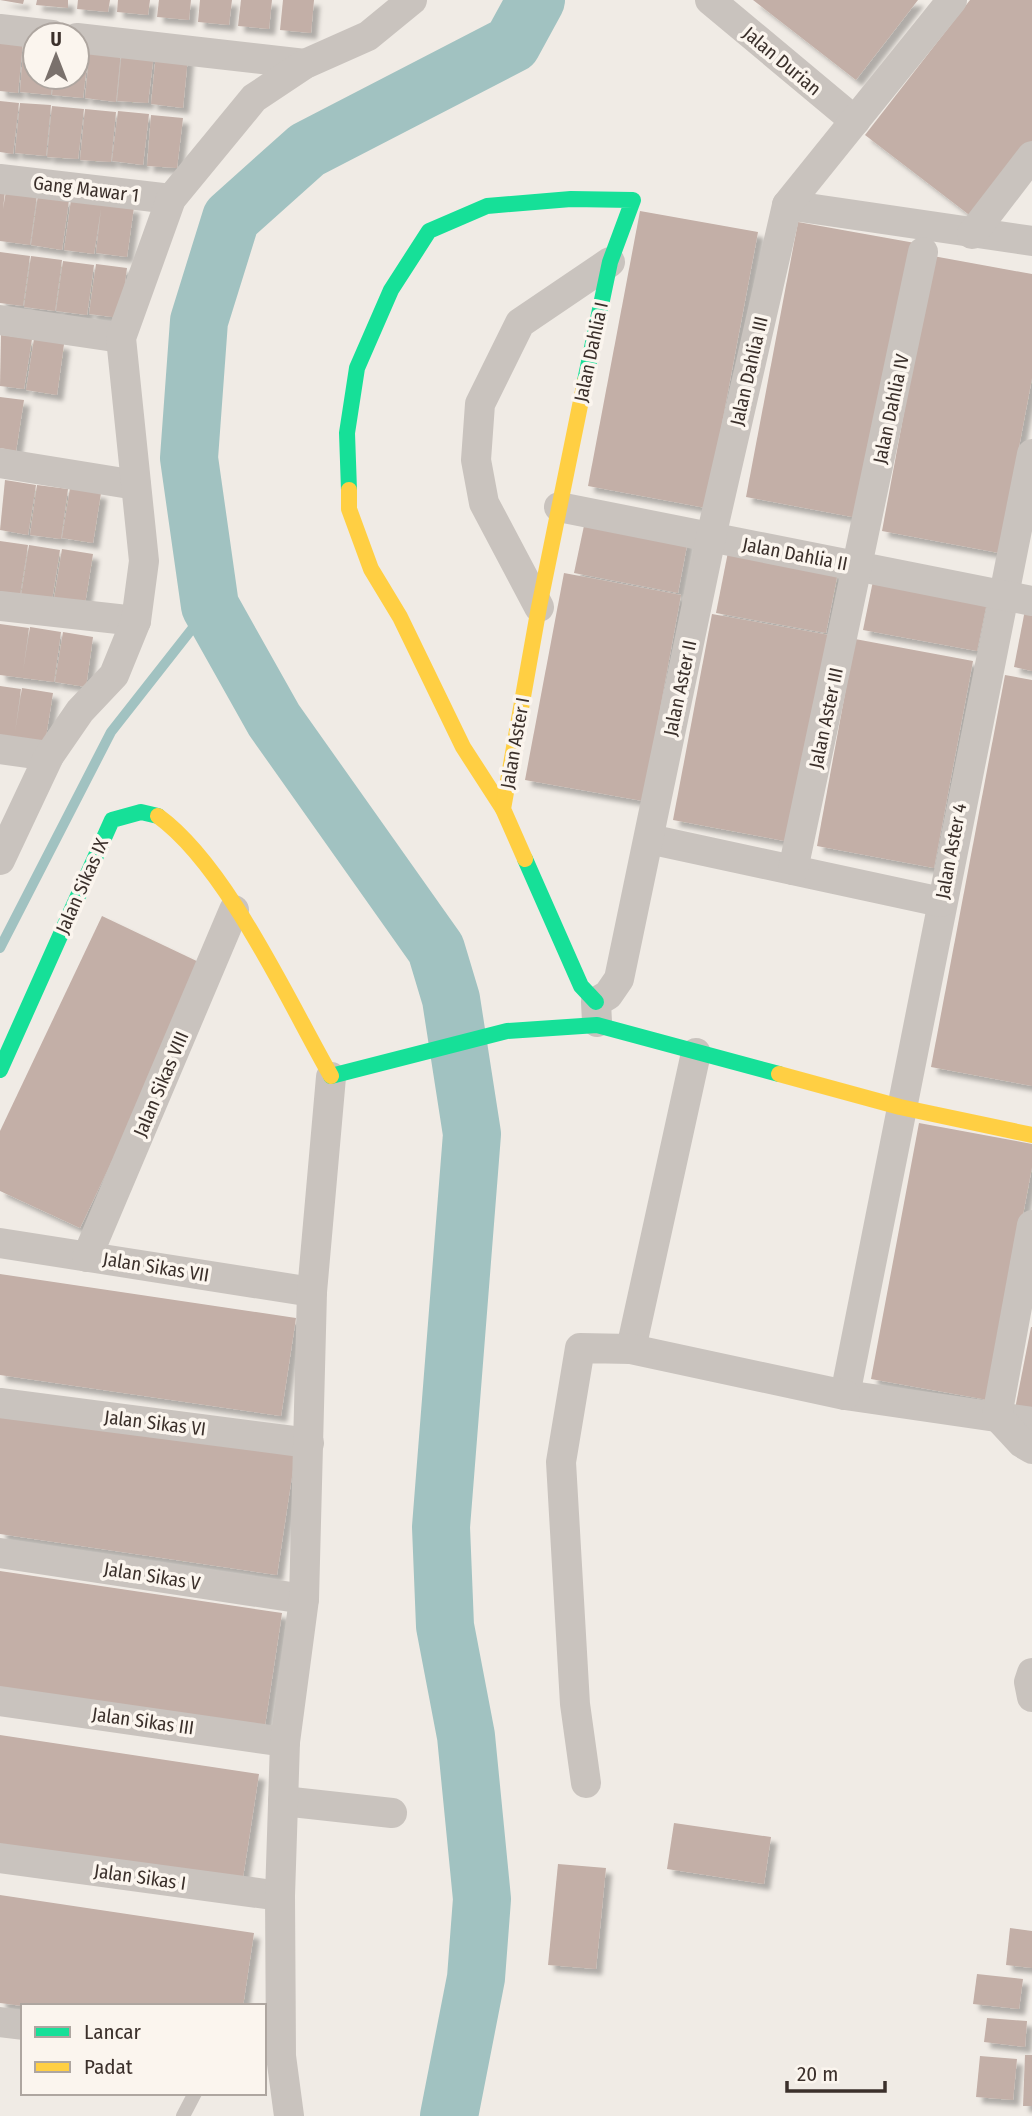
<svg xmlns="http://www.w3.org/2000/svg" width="1032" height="2116" font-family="'Fira Sans Condensed',sans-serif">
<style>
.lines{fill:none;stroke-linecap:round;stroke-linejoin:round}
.stream{stroke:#a1c2c1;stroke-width:10}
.river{stroke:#a1c2c1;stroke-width:58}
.building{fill:#c3afa7;filter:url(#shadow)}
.lane{stroke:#c9c3be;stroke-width:14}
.street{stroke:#c9c3be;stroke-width:30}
.fast{stroke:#16e098;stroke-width:16}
.slow{stroke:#ffcf43;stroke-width:16}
.labels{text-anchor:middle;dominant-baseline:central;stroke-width:7;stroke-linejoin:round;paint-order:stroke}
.street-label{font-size:19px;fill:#3b302b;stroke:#fbf5ee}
</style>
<defs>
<filter id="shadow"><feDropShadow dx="6" dy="6" stdDeviation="2" flood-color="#0004"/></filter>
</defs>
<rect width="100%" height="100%" fill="#f0ebe5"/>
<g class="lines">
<!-- stream -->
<path class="stream" d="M0,948L111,732L210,606"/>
<!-- river -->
<path class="river" d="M449,2116L476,1978L482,1899L466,1736L445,1626L441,1527L472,1134L451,999L436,949L274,720L210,606L189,458L199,321L231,218L307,150L512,44L536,0"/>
</g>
<!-- building -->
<g class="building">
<path d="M0,0H24L23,4Z"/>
<path d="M37,0H68V8L36,5Z"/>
<path d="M78,0H110L108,12L77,9Z"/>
<path d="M118,0H150L148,15L117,12Z"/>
<path d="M159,0H191L189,20L157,17Z"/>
<path d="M200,0H232L229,25L198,22Z"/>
<path d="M241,0H272L269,29L238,26Z"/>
<path d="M283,0H314L311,33L280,30Z"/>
<path d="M753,0H918L856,80Z"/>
<path d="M970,0H1032V141L972,217L865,135Z"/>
<path d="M0,40L23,42L18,93L0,91Z"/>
<path d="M24,41L35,43V77H53L51,95L20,92Z"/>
<path d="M77,47L89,48L83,98L52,95L54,77H77Z"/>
<path d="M90,48L121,51L116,102L85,98Z"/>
<path d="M122,50L154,53L148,103L117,101Z"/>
<path d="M156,54L188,57L183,108L151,104Z"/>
<path d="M0,101L19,103L13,154L0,152Z"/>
<path d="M20,103L51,105L46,156L15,153Z"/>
<path d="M52,106L84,109L78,159L47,157Z"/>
<path d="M85,109L116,112L111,162L80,160Z"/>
<path d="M118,111L149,114L143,165L112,161Z"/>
<path d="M151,115L183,118L177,168L147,166Z"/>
<path d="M0,190L5,191L3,209L6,191L37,195L30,245L0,241Z"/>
<path d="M38,195L69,200L62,250L31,245Z"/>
<path d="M71,200L134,207L127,257L96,253L101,209L94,254L64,250Z"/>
<path d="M640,211L758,232L706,508L588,486Z"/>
<path d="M798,222L915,243L863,519L746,497Z"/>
<path d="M0,252L30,256L23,306L0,303Z"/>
<path d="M31,256L62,260L55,311L24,307Z"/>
<path d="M933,256L1032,274V378L999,553L882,531Z"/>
<path d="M63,261L94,265L87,315L56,311Z"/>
<path d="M96,264L127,268L120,318L89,314Z"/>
<path d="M1,335L32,339L24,389L0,386Z"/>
<path d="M34,339L64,344L57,395L26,390Z"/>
<path d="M0,397L24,400L16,451L0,448Z"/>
<path d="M5,480L36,485L28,535L0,530Z"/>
<path d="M37,485L68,489L61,539L30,535Z"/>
<path d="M70,488L101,493L93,543L62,538Z"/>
<path d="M585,521L688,540L678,593L574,573Z"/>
<path d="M0,541L28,545L20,595L0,592Z"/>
<path d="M29,545L60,550L52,600L21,596Z"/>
<path d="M62,549L93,554L85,604L54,599Z"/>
<path d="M728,552L838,572L826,633L716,613Z"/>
<path d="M564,573L681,595L643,801L525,780Z"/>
<path d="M874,576L988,597L977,651L863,630Z"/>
<path d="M1025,610L1032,611V671L1014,667Z"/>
<path d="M712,614L829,635L790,842L673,820Z"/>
<path d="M0,624L29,628L23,671L30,627L61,632L54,682L0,675Z"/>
<path d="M63,632L93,637L86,687L55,682Z"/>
<path d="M855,639L973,661L934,868L817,846Z"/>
<path d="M1005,675L1032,680V1086L931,1067Z"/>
<path d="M0,686L21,689L15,732L22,688L53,693L45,743L0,737Z"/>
<path d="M102,916L205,965L80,1228L0,1191V1131Z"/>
<path d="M919,1123L1032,1144V1167L988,1400L871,1379Z"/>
<path d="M0,1274L296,1318L281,1416L0,1375Z"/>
<path d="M1031,1327H1032V1413L1015,1409Z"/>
<path d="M0,1406L296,1450L277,1575L0,1534Z"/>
<path d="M0,1571L282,1613L264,1732L0,1693Z"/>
<path d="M0,1735L259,1774L242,1884L0,1848Z"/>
<path d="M674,1823L771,1837L764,1884L667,1869Z"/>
<path d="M558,1864L606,1868L596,1969L548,1965Z"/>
<path d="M0,1895L254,1933L243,2006H23L0,2003Z"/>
<path d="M1010,1928L1032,1931V1968L1006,1965Z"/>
<path d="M977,1974L1023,1979L1019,2009L973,2004Z"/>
<path d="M987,2018L1027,2021L1025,2047L984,2042Z"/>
<path d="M1025,2055H1032V2106H1023Z"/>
<path d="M980,2056L1017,2059L1013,2100L976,2097Z"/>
</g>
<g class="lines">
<!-- lane -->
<path class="lane" d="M183,2116L195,2093"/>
<!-- street -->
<g class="street">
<path d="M710,0L855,121"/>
<path d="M0,29L52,35"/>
<path d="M77,38L305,64"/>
<path d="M0,179L171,199"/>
<path d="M787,205L1032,241"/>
<path d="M972,234L1032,156"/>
<path d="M0,320L121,338"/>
<path d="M1032,454L845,1395L1032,1422"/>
<path d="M0,463L136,485"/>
<path d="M559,507L1032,601"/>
<path d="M0,606L136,621"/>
<path d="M539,607L484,503L476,460L480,404L520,323L610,262"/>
<path d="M0,749L49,756"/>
<path d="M649,839L941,902"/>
<path d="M0,860L49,756L80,711L114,675L136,621L144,561L121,338L171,199L254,98L305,64L368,36L412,0"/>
<path d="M793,870L923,252"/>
<path d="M597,1022L596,1002L608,995L619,979L711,537L787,205L952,0"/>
<path d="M1032,1225L997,1416L1022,1443L1032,1449"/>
<path d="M0,1243L312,1292"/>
<path d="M87,1257L234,910"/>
<path d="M631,1349L696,1053"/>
<path d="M0,1403L309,1443"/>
<path d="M0,1553L304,1599"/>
<path d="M1032,1673L1029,1682L1032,1697"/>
<path d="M0,1701L285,1742"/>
<path d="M586,1783L575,1704L561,1462L580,1348L631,1349L845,1395"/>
<path d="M283,1801L392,1813"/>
<path d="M0,1858L280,1896"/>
<path d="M0,2022L23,2025"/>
<path d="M289,2116L281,2056L280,1896L285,1742L304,1599L312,1292L331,1077"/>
</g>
<!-- fast -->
<g class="fast">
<path d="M349,490L347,433L357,368L391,290L429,231L487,206L571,199L633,200L610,262L585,381"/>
<path d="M525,859L581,986L596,1002"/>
<path d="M0,1070L112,820L141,812L158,816"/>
<path d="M331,1076L507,1031L597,1025L779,1074"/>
</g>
<!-- slow -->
<g class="slow">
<path d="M349,490V509L371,569L400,617L463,747L503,809"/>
<path d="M158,816C227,866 288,1001 331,1076"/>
<path d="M525,859L503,809L539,607L585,381"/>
<path d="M779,1074L900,1107L1032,1135"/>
</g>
</g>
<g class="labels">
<!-- street labels -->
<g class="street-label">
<text transform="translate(782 61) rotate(40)">Jalan Durian</text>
<text transform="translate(86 189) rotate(7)">Gang Mawar 1</text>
<text transform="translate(591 352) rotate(-78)">Jalan Dahlia I</text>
<text transform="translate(749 371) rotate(-77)">Jalan Dahlia III</text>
<text transform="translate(891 409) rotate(-78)">Jalan Dahlia IV</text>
<text transform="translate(795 554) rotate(11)">Jalan Dahlia II</text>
<text transform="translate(680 688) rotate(-78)">Jalan Aster II</text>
<text transform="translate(826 718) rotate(-78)">Jalan Aster III</text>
<text transform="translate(515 743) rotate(-80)">Jalan Aster I</text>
<text transform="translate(951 851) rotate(-79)">Jalan Aster 4</text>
<text transform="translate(82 886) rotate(-66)">Jalan Sikas IX</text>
<text transform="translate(161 1084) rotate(-67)">Jalan Sikas VIII</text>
<text transform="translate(156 1267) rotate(9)">Jalan Sikas VII</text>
<text transform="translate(155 1423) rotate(7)">Jalan Sikas VI</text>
<text transform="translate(152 1576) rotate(9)">Jalan Sikas V</text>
<text transform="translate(143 1721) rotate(8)">Jalan Sikas III</text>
<text transform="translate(140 1877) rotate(8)">Jalan Sikas I</text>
</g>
</g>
<!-- legend -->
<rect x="21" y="2004" width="245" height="91" fill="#fbf5ee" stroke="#aea6a0" stroke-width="2"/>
<rect x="35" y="2027" width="35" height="10" fill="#16e098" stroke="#aea6a0" stroke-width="2"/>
<text x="84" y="2039" font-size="21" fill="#3b302b">Lancar</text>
<rect x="35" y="2062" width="35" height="10" fill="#ffcf43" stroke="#aea6a0" stroke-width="2"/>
<text x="84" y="2074" font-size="21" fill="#3b302b">Padat</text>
<!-- north arrow -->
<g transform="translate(56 56)"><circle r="33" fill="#fbf5ee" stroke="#aea6a0" stroke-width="2"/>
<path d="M0-5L12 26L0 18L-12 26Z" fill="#7a716c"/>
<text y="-10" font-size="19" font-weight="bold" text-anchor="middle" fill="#3b302b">U</text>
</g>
<!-- scale -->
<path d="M787 2081v10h98v-10" fill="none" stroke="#3b302b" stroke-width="3.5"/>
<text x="797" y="2081" font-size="21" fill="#3b302b" stroke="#fbf5ee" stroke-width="5" paint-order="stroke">20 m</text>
</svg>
